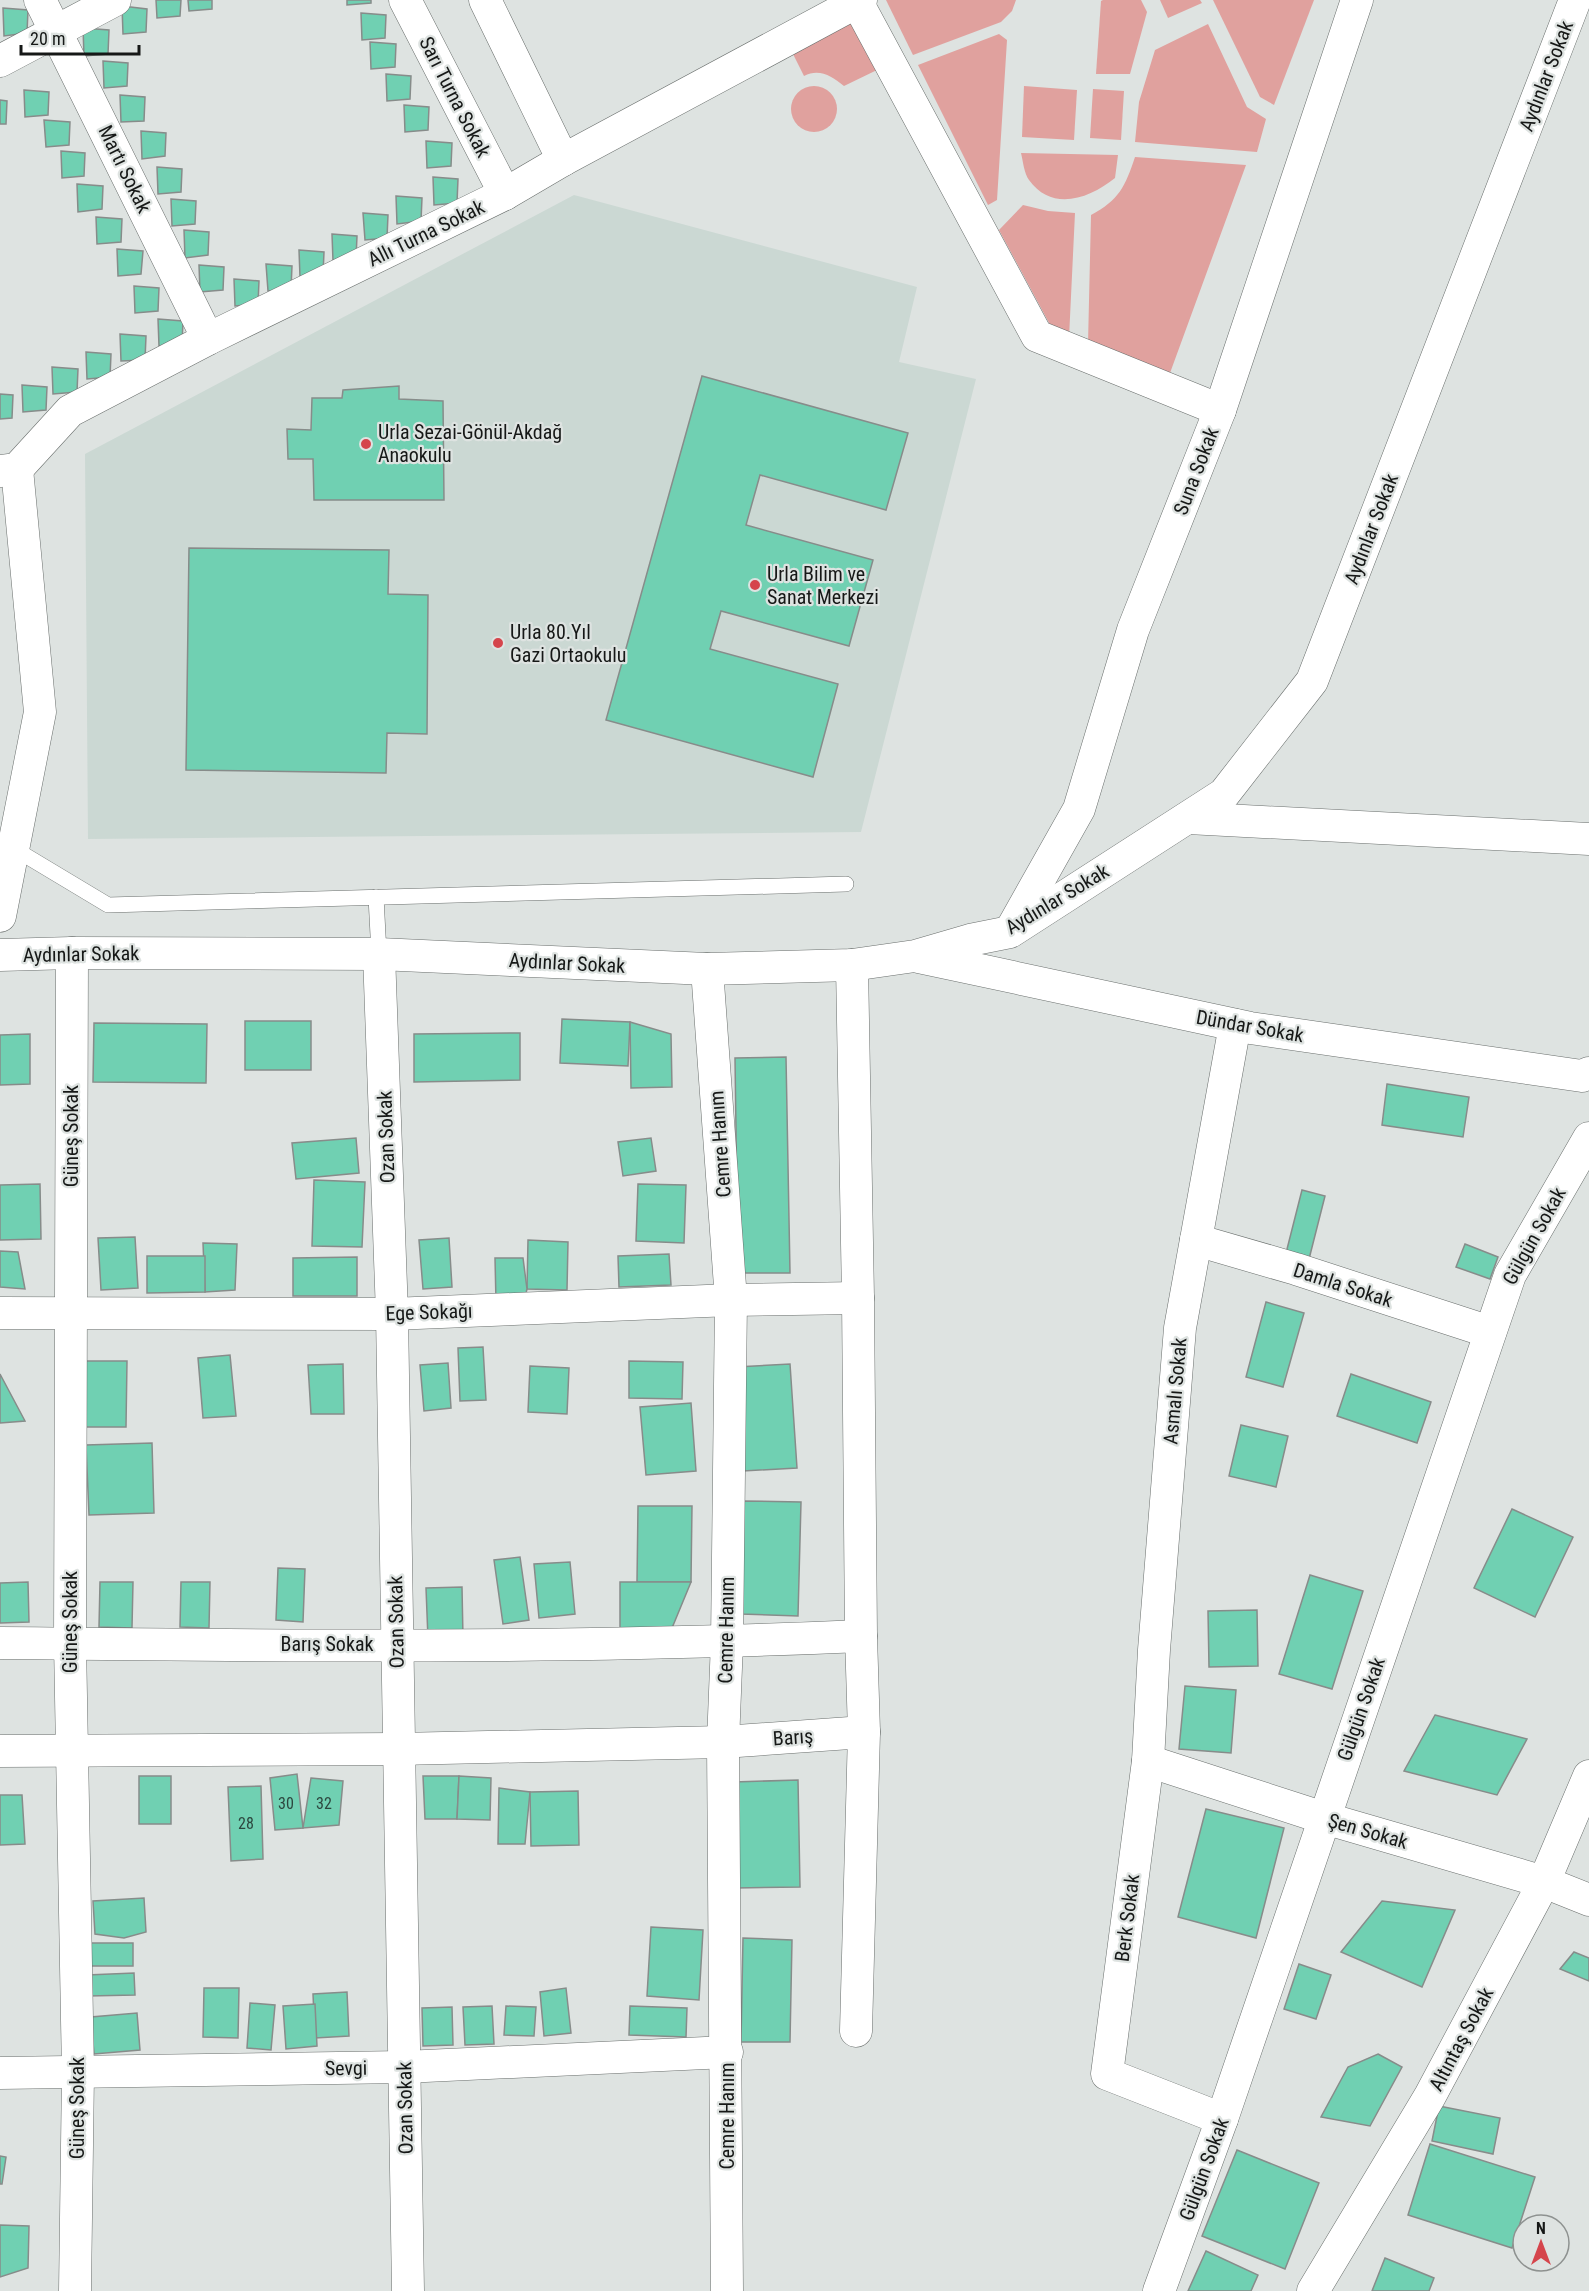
<svg xmlns="http://www.w3.org/2000/svg" width="1589" height="2291" font-family="'Roboto Condensed',sans-serif">
<style>
.built{fill:#cbd8d3}
.green{fill:#e0a19e}
.building{fill:#70d0b2;stroke:#878c8a;stroke-width:1.5}
.lines{fill:none;stroke-linecap:round;stroke-linejoin:round}
.service-casing{stroke:#6a6f6d;stroke-width:16}
.minor-casing{stroke:#6a6f6d;stroke-width:33}
.service{stroke:#fff;stroke-width:15}
.minor{stroke:#fff;stroke-width:32}
.poi-dot{fill:#d5454c;stroke:#dee3e1;stroke-width:2}
.labels{text-anchor:middle;dominant-baseline:central;stroke-width:4.5;stroke-linejoin:round;paint-order:stroke}
.number-label{font-size:16px;fill:#2c463e}
.street-label{font-size:20px;fill:#161817;stroke:#dee3e1}
.poi-label{font-size:20px;fill:#161817;stroke:#dee3e1;text-anchor:start}
</style>
<rect width="100%" height="100%" fill="#dee3e1"/>
<!-- built -->
<path class="built" d="M574,195L917,287L899,362L976,379L861,832L88,839L85,454Z"/>
<!-- green -->
<g class="green">
<path d="M886,0H1016L1012,11L1001,22L913,55Z"/>
<path d="M1103,0H1141L1147,12L1130,74H1096L1101,1Z"/>
<path d="M1160,0H1200L1202,3L1168,18Z"/>
<path d="M1213,0H1314L1274,105L1260,97Z"/>
<path d="M853,20L877,70L844,86C832,76 819,68 804,76L791,50Z"/>
<path d="M1208,24L1247,107L1266,119L1257,152L1135,142L1139,102L1155,50Z"/>
<path d="M999,34L1007,40L997,200L988,205L918,65Z"/>
<path d="M1024,86L1077,90L1074,140L1022,137Z"/>
<circle cx="814" cy="109" r="23"/>
<path d="M1093,89L1124,91L1121,140L1090,138Z"/>
<path d="M1021,153L1118,155L1115,178C1089,199 1052,212 1029,180C1024,173 1023,161 1021,153Z"/>
<path d="M1135,157L1246,165L1170,373L1088,344L1091,215C1119,200 1125,187 1135,157Z"/>
<path d="M1023,205L1048,211L1075,213L1069,338L1055,334L999,230Z"/>
</g>
<!-- building -->
<g class="building">
<path d="M156,0H181L180,16L157,18Z"/>
<path d="M188,0H212V9L189,11Z"/>
<path d="M347,0H371V3L347,5Z"/>
<path d="M122,6L147,9L146,32L123,34Z"/>
<path d="M3,8L28,10L27,33L4,36Z"/>
<path d="M361,13L386,15L385,38L362,40Z"/>
<path d="M83,28L109,30L108,54L84,56Z"/>
<path d="M370,42L396,44L395,67L371,69Z"/>
<path d="M103,61L128,63L127,86L104,88Z"/>
<path d="M386,74L411,76L410,99L387,101Z"/>
<path d="M24,90L49,92L48,115L25,117Z"/>
<path d="M120,95L145,97L144,121L121,122Z"/>
<path d="M0,100L7,101L6,124H0Z"/>
<path d="M404,105L429,107L428,130L405,132Z"/>
<path d="M44,120L70,122L69,145L46,147Z"/>
<path d="M141,131L166,133L165,156L142,159Z"/>
<path d="M426,141L452,143L451,166L427,168Z"/>
<path d="M61,151L85,153L84,176L62,178Z"/>
<path d="M157,167L182,169L181,192L158,194Z"/>
<path d="M433,177L458,179L457,203L434,205Z"/>
<path d="M77,184L103,186L102,209L78,212Z"/>
<path d="M396,196L422,198L421,221L397,224Z"/>
<path d="M171,199L196,201L195,224L172,226Z"/>
<path d="M363,213L388,215L387,238L365,240Z"/>
<path d="M96,217L122,219L121,242L97,244Z"/>
<path d="M184,230L209,232L208,255L185,258Z"/>
<path d="M332,234L357,236L356,259L333,261Z"/>
<path d="M117,249L143,251L141,274L118,276Z"/>
<path d="M299,250L324,252L323,275L300,277Z"/>
<path d="M266,264L292,266L291,289L268,291Z"/>
<path d="M199,265L224,267L223,290L200,292Z"/>
<path d="M234,279L259,281L258,304L235,306Z"/>
<path d="M134,286L159,288L158,311L135,313Z"/>
<path d="M158,319L183,321L182,344L159,346Z"/>
<path d="M120,334L146,336L145,360L121,361Z"/>
<path d="M86,352L111,354L110,377L87,379Z"/>
<path d="M52,367L78,369L77,392L53,394Z"/>
<path d="M702,376L908,433L886,510L760,475L746,525L873,560L849,646L721,611L710,649L838,684L813,777L606,720Z"/>
<path d="M22,385L47,387L46,410L23,412Z"/>
<path d="M399,386V399L443,401L444,500H314L313,459H288L287,429L311,430L312,398H342L343,390Z"/>
<path d="M0,394L13,395L12,418L0,419Z"/>
<path d="M189,548L389,550L388,594L428,595L427,734L387,733L386,773L186,770Z"/>
<path d="M562,1019L630,1022L628,1066L560,1063Z"/>
<rect x="245" y="1021" width="66" height="49"/>
<path d="M630,1022L671,1034L672,1087L631,1088Z"/>
<path d="M94,1023L207,1024L206,1083L93,1082Z"/>
<path d="M520,1033V1080L414,1082V1034Z"/>
<path d="M30,1034V1084L0,1085V1035Z"/>
<path d="M786,1057L790,1273H738L735,1058Z"/>
<path d="M1387,1084L1469,1097L1463,1137L1382,1125Z"/>
<path d="M356,1138L359,1173L296,1179L292,1143Z"/>
<path d="M651,1138L656,1171L623,1176L618,1142Z"/>
<path d="M314,1180L365,1182L362,1247L312,1246Z"/>
<path d="M40,1184L41,1239L0,1240V1185Z"/>
<path d="M638,1184L686,1185L684,1243L636,1241Z"/>
<path d="M1302,1190L1325,1196L1308,1263L1285,1257Z"/>
<path d="M135,1237L138,1288L101,1290L98,1238Z"/>
<path d="M449,1238L452,1287L423,1289L419,1240Z"/>
<path d="M528,1240L568,1242L567,1290L527,1289Z"/>
<path d="M203,1243L237,1244L235,1290L205,1292Z"/>
<path d="M1465,1244L1498,1257L1490,1279L1456,1267Z"/>
<path d="M0,1251L18,1252L25,1289L0,1287Z"/>
<path d="M669,1254L671,1285L619,1287L618,1256Z"/>
<path d="M147,1256H205V1292L147,1293Z"/>
<path d="M357,1257V1296H293V1258Z"/>
<path d="M495,1258H523L527,1289L524,1302H496Z"/>
<path d="M1266,1302L1304,1313L1283,1387L1246,1377Z"/>
<path d="M483,1347L486,1400L460,1401L458,1348Z"/>
<path d="M230,1355L236,1416L203,1418L198,1358Z"/>
<path d="M84,1361H127L126,1427H83Z"/>
<path d="M629,1361L683,1362L682,1399L629,1398Z"/>
<path d="M448,1363L451,1408L424,1411L420,1365Z"/>
<path d="M343,1364L344,1414H311L308,1365Z"/>
<path d="M790,1364L797,1468L743,1471L736,1367Z"/>
<path d="M530,1366L569,1368L567,1414L528,1412Z"/>
<path d="M0,1374L25,1421L0,1423Z"/>
<path d="M1351,1374L1431,1402L1417,1443L1337,1416Z"/>
<path d="M691,1403L696,1471L646,1475L640,1407Z"/>
<path d="M1241,1425L1288,1436L1276,1487L1229,1476Z"/>
<path d="M152,1443L154,1513L89,1515L86,1445Z"/>
<path d="M743,1501L801,1502L798,1616L741,1614Z"/>
<path d="M638,1506H692L691,1582H637Z"/>
<path d="M1512,1509L1573,1537L1535,1617L1474,1588Z"/>
<path d="M520,1557L529,1620L503,1624L494,1560Z"/>
<path d="M570,1562L575,1614L539,1618L534,1564Z"/>
<path d="M278,1568L305,1569L303,1622L276,1620Z"/>
<path d="M1310,1575L1363,1591L1332,1689L1279,1674Z"/>
<path d="M28,1582L29,1622L0,1623V1583Z"/>
<path d="M100,1582H133L132,1628L99,1627Z"/>
<path d="M181,1582H210L209,1628L180,1627Z"/>
<path d="M620,1582H691L672,1628L620,1629Z"/>
<path d="M462,1587L463,1638L428,1639L426,1588Z"/>
<path d="M1257,1610L1258,1666L1209,1667L1208,1611Z"/>
<path d="M1185,1686L1236,1690L1231,1753L1179,1749Z"/>
<path d="M1435,1715L1527,1739L1497,1795L1404,1771Z"/>
<path d="M297,1774L303,1828L275,1830L270,1778Z"/>
<rect x="139" y="1776" width="32" height="48"/>
<path d="M423,1776H459L457,1819H425Z"/>
<path d="M459,1776L491,1778L490,1820L457,1819Z"/>
<path d="M311,1778L343,1781L339,1825L303,1828Z"/>
<path d="M798,1780L800,1887L736,1888L734,1782Z"/>
<path d="M261,1786L263,1859L231,1861L228,1787Z"/>
<path d="M499,1788L530,1792L525,1844H498Z"/>
<path d="M578,1791L579,1845L531,1846L530,1792Z"/>
<path d="M0,1795H22L25,1844L0,1845Z"/>
<path d="M1206,1809L1284,1828L1256,1938L1178,1917Z"/>
<path d="M144,1898L146,1932L124,1938L95,1934L93,1901Z"/>
<path d="M1382,1901L1455,1910L1422,1987L1341,1952Z"/>
<path d="M651,1927L703,1930L699,2000L647,1996Z"/>
<path d="M743,1938L792,1940L790,2042H741Z"/>
<rect x="85" y="1943" width="48" height="23"/>
<path d="M1574,1952L1589,1958V1981L1560,1969Z"/>
<path d="M1299,1964L1331,1975L1316,2019L1284,2009Z"/>
<path d="M134,1973L135,1995L88,1996L87,1975Z"/>
<path d="M204,1988H239L238,2038L203,2037Z"/>
<path d="M566,1988L571,2033L544,2036L540,1992Z"/>
<path d="M347,1992L349,2036L315,2038L313,1994Z"/>
<path d="M250,2003L275,2005L271,2050L247,2048Z"/>
<path d="M315,2004L317,2046L286,2049L283,2006Z"/>
<path d="M492,2006L494,2044L465,2045L463,2007Z"/>
<path d="M506,2006L536,2007L534,2036L504,2035Z"/>
<path d="M630,2006L687,2008L686,2037L629,2035Z"/>
<path d="M452,2007L453,2045L423,2046L422,2008Z"/>
<path d="M137,2013L140,2050L94,2054L91,2017Z"/>
<path d="M1378,2054L1402,2067L1370,2126L1321,2117L1348,2067Z"/>
<path d="M1439,2106L1500,2118L1493,2154L1432,2141Z"/>
<path d="M1430,2144L1535,2177L1512,2248L1408,2215Z"/>
<path d="M1237,2150L1319,2183L1285,2269L1202,2236Z"/>
<path d="M0,2156L6,2157L2,2184H0Z"/>
<path d="M0,2225L29,2226L28,2268L0,2277Z"/>
<path d="M1206,2251L1258,2275L1251,2291H1188Z"/>
<path d="M1385,2258L1434,2278L1429,2291H1372Z"/>
</g>
<g class="lines">
<!-- service casing -->
<g class="service-casing">
<g id="service">
<path d="M13,848L108,905L846,884"/>
<path d="M376,897L379,954"/>
</g>
</g>
<!-- minor casing -->
<g class="minor-casing">
<g id="minor">
<path d="M40,0L208,339"/>
<path d="M405,0L505,194"/>
<path d="M485,0L563,160"/>
<path d="M856,0L1037,336L1220,410"/>
<path d="M0,61L115,0"/>
<path d="M0,471L17,469L70,411L208,339L505,194L563,160L861,0"/>
<path d="M1188,818L1589,839"/>
<path d="M0,916L40,712L17,469"/>
<path d="M1012,928L1079,809L1133,630L1220,410L1357,0"/>
<path d="M72,953L70,1643L78,2073L75,2291"/>
<path d="M379,954L392,1314L408,2291"/>
<path d="M0,955L72,953L379,954L707,969L852,965L915,956L970,940L1010,932L1224,794L1312,681L1575,0"/>
<path d="M919,957L1250,1028L1582,1076L1589,1073"/>
<path d="M852,965L858,1298L861,1636L864,1732L856,2031"/>
<path d="M707,969L731,1300L727,1642L723,1742L727,2291"/>
<path d="M1196,1240L1296,1269L1490,1332"/>
<path d="M0,1313L392,1314L731,1300L858,1298"/>
<path d="M0,1643C287,1646 574,1649 861,1636"/>
<path d="M0,1751L398,1749L723,1742L864,1732"/>
<path d="M1148,1761L1324,1818L1544,1882L1589,1900"/>
<path d="M0,2073L404,2067L727,2052"/>
<path d="M1222,2119L1107,2074L1148,1761L1154,1650L1180,1328L1235,1025"/>
<path d="M1159,2291L1222,2119L1510,1275L1589,1138"/>
<path d="M1313,2291L1430,2096L1544,1882L1589,1776"/>
</g>
</g>
<!-- service -->
<use href="#service" class="service"/>
<!-- minor -->
<use href="#minor" class="minor"/>
</g>
<!-- markers -->
<g class="poi-dot">
<circle cx="366" cy="444" r="6"/>
<circle cx="755" cy="585" r="6"/>
<circle cx="498" cy="643" r="6"/>
</g>
<g class="labels">
<!-- number labels -->
<g class="number-label">
<text x="286" y="1803">30</text>
<text x="324" y="1803">32</text>
<text x="246" y="1823">28</text>
</g>
<!-- street labels -->
<g class="street-label">
<text transform="translate(1546 76) rotate(-69)">Aydınlar Sokak</text>
<text transform="translate(455 97) rotate(63)">Sarı Turna Sokak</text>
<text transform="translate(125 169) rotate(64)">Martı Sokak</text>
<text transform="translate(426 233) rotate(-26)">Allı Turna Sokak</text>
<text transform="translate(1196 471) rotate(-69)">Suna Sokak</text>
<text transform="translate(1371 529) rotate(-69)">Aydınlar Sokak</text>
<text transform="translate(1057 899) rotate(-31)">Aydınlar Sokak</text>
<text transform="translate(81 954) rotate(-1)">Aydınlar Sokak</text>
<text transform="translate(567 963) rotate(3)">Aydınlar Sokak</text>
<text transform="translate(1250 1026) rotate(10)">Dündar Sokak</text>
<text transform="translate(71 1136) rotate(-90)">Güneş Sokak</text>
<text transform="translate(386 1137) rotate(-92)">Ozan Sokak</text>
<text transform="translate(720 1144) rotate(-94)">Cemre Hanım</text>
<text transform="translate(1534 1236) rotate(-61)">Gülgün Sokak</text>
<text transform="translate(1343 1285) rotate(18)">Damla Sokak</text>
<text transform="translate(429 1312) rotate(-2)">Ege Sokağı</text>
<text transform="translate(1175 1391) rotate(-85)">Asmalı Sokak</text>
<text transform="translate(70 1622) rotate(-90)">Güneş Sokak</text>
<text transform="translate(396 1622) rotate(-91)">Ozan Sokak</text>
<text transform="translate(726 1630) rotate(-89)">Cemre Hanım</text>
<text x="327" y="1644">Barış Sokak</text>
<text transform="translate(1361 1709) rotate(-71)">Gülgün Sokak</text>
<text transform="translate(793 1737) rotate(-4)">Barış</text>
<text transform="translate(1368 1831) rotate(16)">Şen Sokak</text>
<text transform="translate(1127 1918) rotate(-83)">Berk Sokak</text>
<text transform="translate(1461 2039) rotate(-62)">Altıntaş Sokak</text>
<text transform="translate(346 2068) rotate(-1)">Sevgi</text>
<text transform="translate(77 2108) rotate(-90)">Güneş Sokak</text>
<text transform="translate(405 2108) rotate(-91)">Ozan Sokak</text>
<text transform="translate(727 2116) rotate(-90)">Cemre Hanım</text>
<text transform="translate(1204 2169) rotate(-70)">Gülgün Sokak</text>
</g>
<!-- poi labels -->
<g class="poi-label">
<text x="378" y="432">Urla Sezai-Gönül-Akdağ<tspan x="378" dy="23">Anaokulu</tspan></text>
<text x="767" y="574">Urla Bilim ve<tspan x="767" dy="23">Sanat Merkezi</tspan></text>
<text x="510" y="632">Urla 80.Yıl<tspan x="510" dy="23">Gazi Ortaokulu</tspan></text>
</g>
</g>
<!-- north arrow -->
<g transform="translate(1541 2243)"><circle r="28" fill="#dee3e1" stroke="#8e9290" stroke-width="1.5"/>
<path d="M0-4.5L10 22L0 15L-10 22Z" fill="#d5454c"/>
<text y="-9" font-size="16" font-weight="bold" text-anchor="middle" fill="#161817">N</text>
</g>
<!-- scale -->
<path d="M21 45v9h118v-9" fill="none" stroke="#161817" stroke-width="3"/>
<text x="30" y="45" font-size="18" fill="#161817" stroke="#dee3e1" stroke-width="4.5" paint-order="stroke">20 m</text>
</svg>
